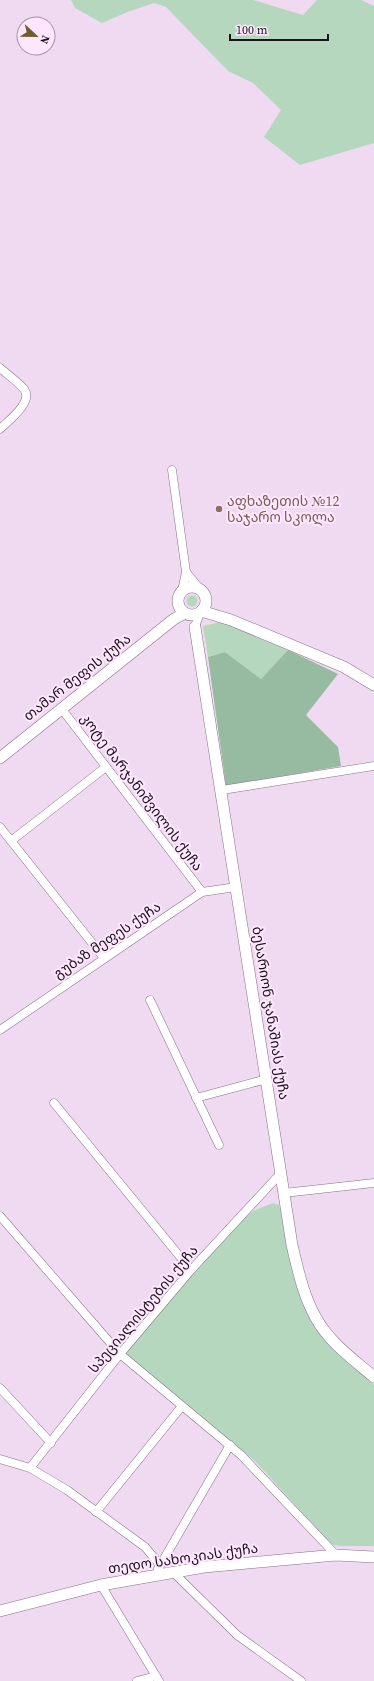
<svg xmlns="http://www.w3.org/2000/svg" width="374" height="1681" font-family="'Source Serif 4','Noto Sans Georgian',serif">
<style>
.green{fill:#b4d7be}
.forest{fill:#97bba1}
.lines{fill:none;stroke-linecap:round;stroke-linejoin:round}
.street-casing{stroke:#867287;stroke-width:9}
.secondary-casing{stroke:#867287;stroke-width:12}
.street{stroke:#fff;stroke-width:8}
.secondary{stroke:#fff;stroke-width:11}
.education-dot{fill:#8d6e63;stroke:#fee7fe;stroke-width:1.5}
.labels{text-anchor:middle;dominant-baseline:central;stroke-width:4;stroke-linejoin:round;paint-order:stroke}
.education-label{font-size:14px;fill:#785e54;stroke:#fee7fe;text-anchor:start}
.street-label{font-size:14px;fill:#1a131b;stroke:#fee7fe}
</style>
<rect width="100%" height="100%" fill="#f0daf1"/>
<!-- green -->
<g class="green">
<path d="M71,0H253L303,15L317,0H361L374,6V143L300,165L264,137L281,110L253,83L228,71L166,7L154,3L130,11L102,23L75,8Z"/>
<circle cx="192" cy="601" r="5.5"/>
<path d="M221,622L288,650L261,679L225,652L208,657L203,626Z"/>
<path d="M273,1203L279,1205L284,1219L294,1272L304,1308L328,1343L374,1385V1546H339L331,1544L255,1461L128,1356L127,1352L231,1230L253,1211Z"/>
</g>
<!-- forest -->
<path class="forest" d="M288,650L338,674L306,715L338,747L341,766L226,786L208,657L225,652L261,679Z"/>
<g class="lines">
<!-- street casing -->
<g class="street-casing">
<g id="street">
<path d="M0,368C8,375 17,381 24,389C34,402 8,421 0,429"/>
<path d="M172,470L186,572L182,591"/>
<path d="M186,572L199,588"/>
<path d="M195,627L200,612"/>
<path d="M61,708L202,892"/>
<path d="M222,790L374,766"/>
<path d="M0,827L104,958"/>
<path d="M11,841L106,767"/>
<path d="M150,1000L219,1145"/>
<path d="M0,1030L202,892L236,887"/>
<path d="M196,1098L267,1079"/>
<path d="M54,1103L191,1270"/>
<path d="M284,1193L374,1183"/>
<path d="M0,1216L120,1354L241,1455L336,1555"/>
<path d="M0,1388L51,1443"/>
<path d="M0,1459L30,1468L67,1490L145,1547L160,1565"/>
<path d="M30,1468L120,1354L191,1270L281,1173"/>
<path d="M96,1512L182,1406"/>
<path d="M158,1569L230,1445"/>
<path d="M174,1573L237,1635L301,1681"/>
<path d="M101,1585L159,1681"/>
<path d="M137,1681L156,1676"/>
</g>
</g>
<!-- secondary casing -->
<g class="secondary-casing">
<g id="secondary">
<circle cx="192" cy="601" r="14"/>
<path d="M201,611L231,620L344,667L374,685"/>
<path d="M195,627L292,1245C298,1270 303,1295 316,1318C329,1342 354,1360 374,1377"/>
<path d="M0,758L174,619L185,613"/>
<path d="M0,1611L101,1585L204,1567L336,1555L374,1557"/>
</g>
</g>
<!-- street -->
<use href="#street" class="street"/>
<!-- secondary -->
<use href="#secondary" class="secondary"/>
</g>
<!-- markers -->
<circle class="education-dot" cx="219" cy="509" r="4"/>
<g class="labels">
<!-- education labels -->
<g class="education-label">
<text x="227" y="501">აფხაზეთის №12<tspan x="227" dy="16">საჯარო სკოლა</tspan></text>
</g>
<!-- street labels -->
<g class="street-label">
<text transform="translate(77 677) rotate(-38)">თამარ მეფის ქუჩა</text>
<text transform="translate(142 792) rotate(53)">კოტე მარჯანიშვილის ქუჩა</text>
<text transform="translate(107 940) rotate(-34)">გუბაზ მეფეს ქუჩა</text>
<text transform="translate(271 1013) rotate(81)">ბესარიონ ჯანაშიას ქუჩა</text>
<text transform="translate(143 1309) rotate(-50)">სპეციალისტების ქუჩა</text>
<text transform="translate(183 1558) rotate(-8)">თედო სახოკიას ქუჩა</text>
</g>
</g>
<!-- north arrow -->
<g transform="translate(36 36) rotate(112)"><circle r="19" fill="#fee7fe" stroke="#a392a3"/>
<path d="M0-3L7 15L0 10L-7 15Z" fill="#715c2b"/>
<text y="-6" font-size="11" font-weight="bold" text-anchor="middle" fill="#1a131b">N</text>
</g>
<!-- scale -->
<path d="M230 34v6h98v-6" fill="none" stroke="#1a131b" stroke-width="2"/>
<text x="236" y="34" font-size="12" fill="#1a131b" stroke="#fee7fe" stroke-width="3" paint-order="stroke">100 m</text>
</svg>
